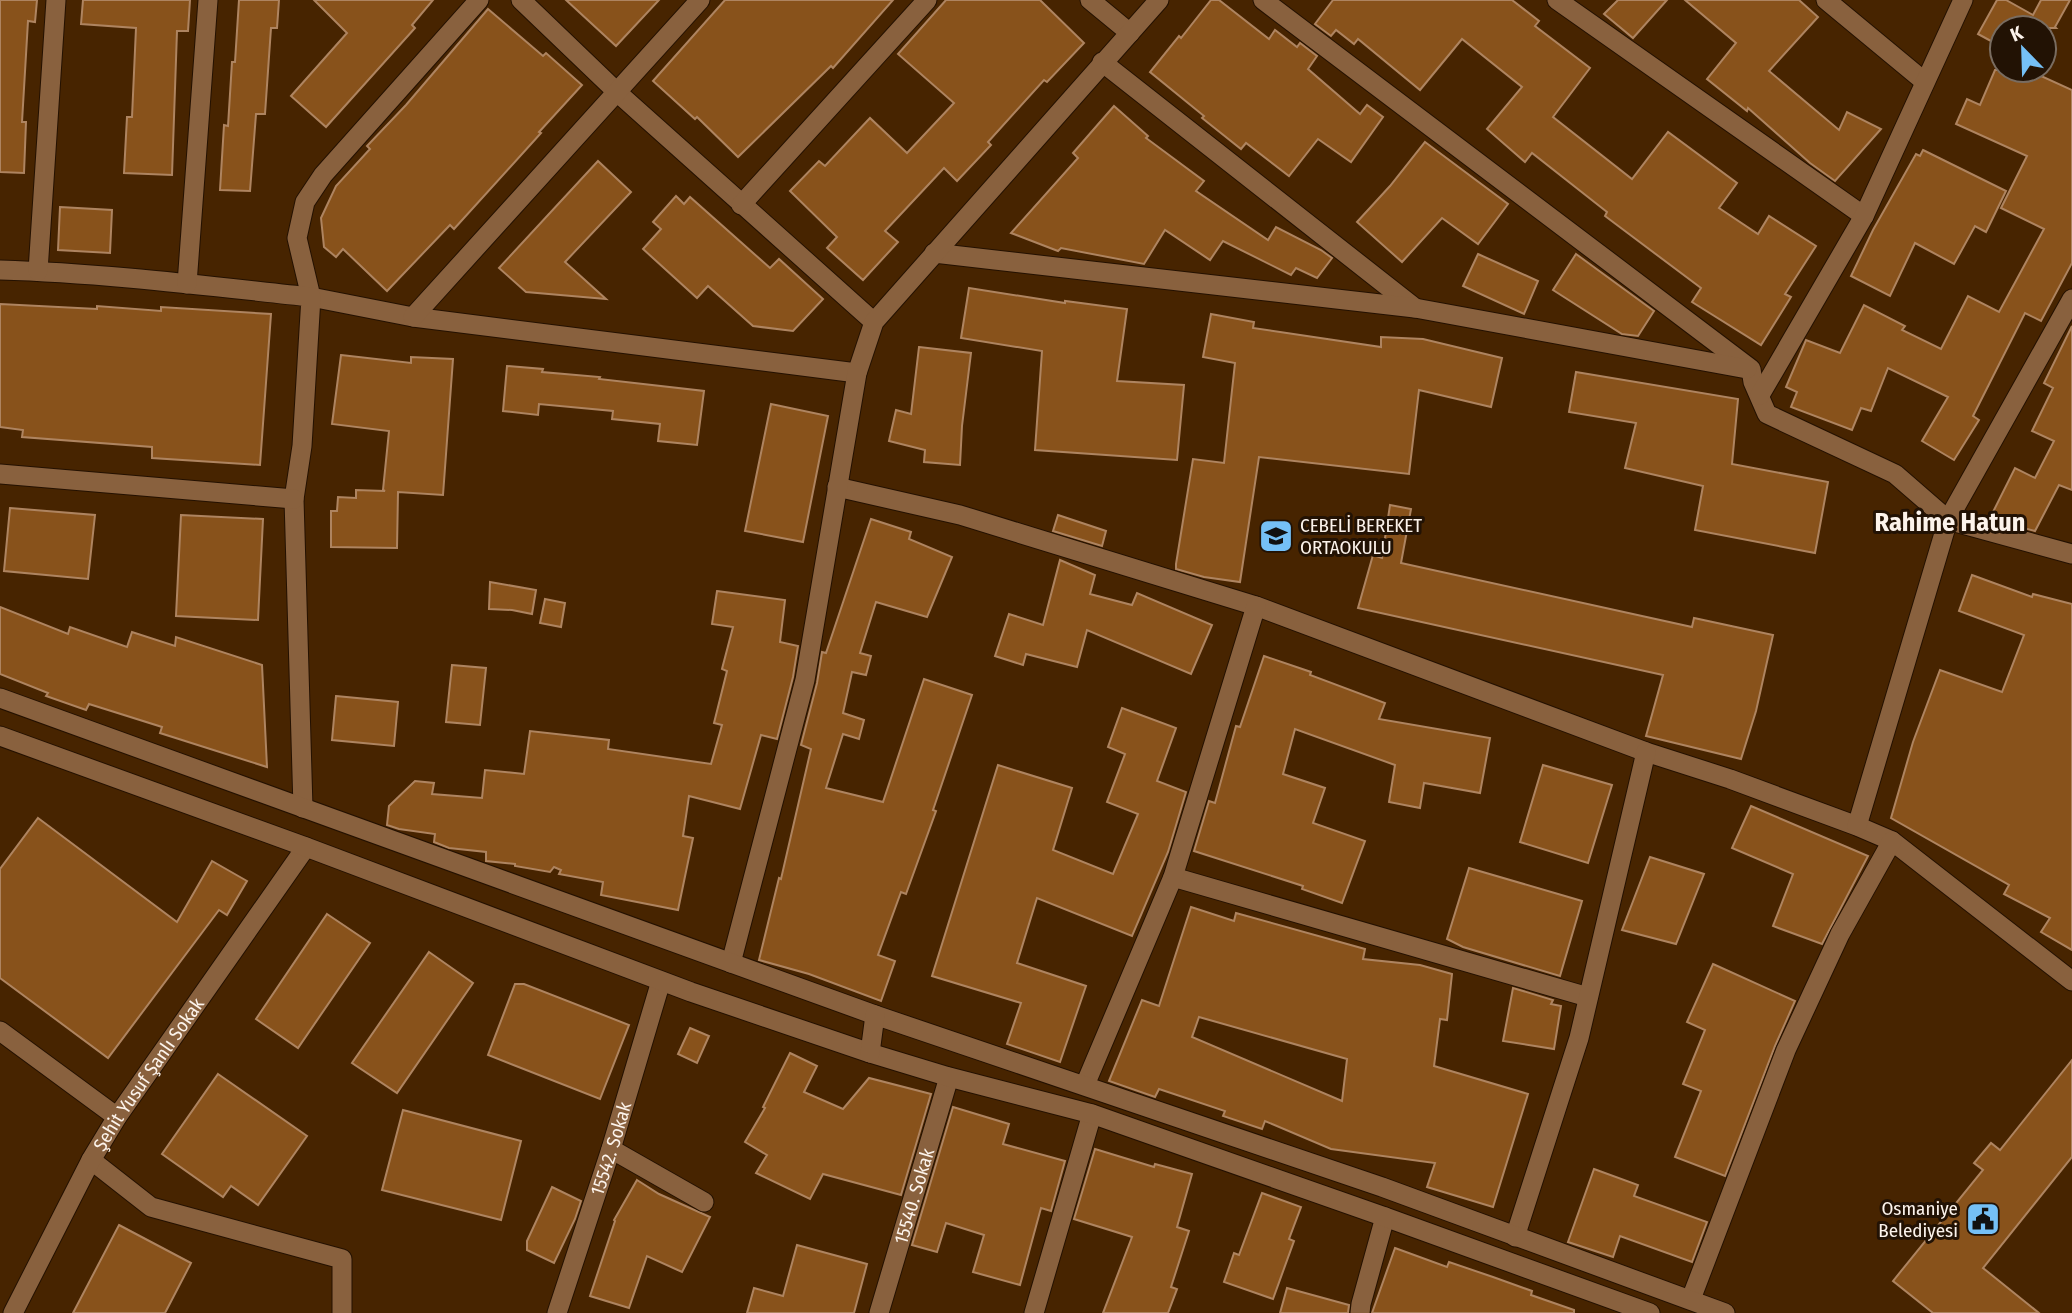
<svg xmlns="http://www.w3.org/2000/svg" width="2072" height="1313" font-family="'Fira Sans Condensed',sans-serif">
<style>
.building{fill:#88521b;stroke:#ae8460;stroke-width:2;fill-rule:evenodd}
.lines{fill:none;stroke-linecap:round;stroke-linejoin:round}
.minor-casing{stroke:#241101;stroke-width:21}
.tertiary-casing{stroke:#241101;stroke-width:21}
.secondary-casing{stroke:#241101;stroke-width:21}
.minor{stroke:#89613e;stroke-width:19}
.tertiary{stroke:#89613e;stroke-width:19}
.secondary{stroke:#89613e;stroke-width:19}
.labels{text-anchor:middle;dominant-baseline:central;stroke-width:6;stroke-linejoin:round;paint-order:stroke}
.poi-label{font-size:19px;fill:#fcf3eb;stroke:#221204;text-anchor:start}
.street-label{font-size:19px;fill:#fcf3eb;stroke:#221204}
.district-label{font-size:26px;font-weight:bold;fill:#fcf3eb;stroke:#221204}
</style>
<rect width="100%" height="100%" fill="#472400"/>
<!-- building -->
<g class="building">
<path d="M0,0H37L35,22L28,21L22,122H26L24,173L0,172Z"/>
<path d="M83,0H190L188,31H177L172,175L124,173L127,117H132L136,28L81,24Z"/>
<path d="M239,0H279L277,28H271L265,114H256L250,191L220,190L224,125L228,126L232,62H235Z"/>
<path d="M314,0H433L412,25L415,28L326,127L291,96L347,33Z"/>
<path d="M566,0H659L616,46Z"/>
<path d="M725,0H893L833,68L831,66L738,157L697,117L695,119L653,81Z"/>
<path d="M946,0H1040L1084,43L1047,82L1044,80L988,142L991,145L957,181L944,168L885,231L898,242L863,280L827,248L837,237L790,191L819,161L825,166L870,118L907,153L954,103L898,54Z"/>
<path d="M1211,0H1219L1269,39L1275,30L1297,47L1300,43L1317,56L1308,69L1360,114L1367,105L1383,117L1351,162L1318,139L1289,176L1246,143L1241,149L1202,118L1204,116L1150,72L1179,36L1181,38Z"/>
<path d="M1333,0H1512L1539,21L1535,26L1590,68L1553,117L1632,179L1668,132L1737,183L1719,208L1758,234L1769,216L1816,246L1785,294L1791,297L1761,345L1692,302L1701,288L1605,216L1607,212L1532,153L1525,162L1487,129L1522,87L1462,39L1420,90L1358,39L1354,44L1336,30L1331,36L1315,24Z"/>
<path d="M1618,0H1667L1633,38L1604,14Z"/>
<path d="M1685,0H1799L1818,17L1769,71L1839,130L1847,112L1881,129L1835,181L1810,163L1748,108L1747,111L1707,79L1736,43Z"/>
<path d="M1997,0H2006L2033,15L2041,0H2070L2055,27L2056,28H2002V47L1978,34Z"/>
<path d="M488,9L543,56L546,53L582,85L539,132L541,133L454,229L450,225L387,291L343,249L336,257L324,247L321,218L336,186L370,149L367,146L406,105Z"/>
<path d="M1995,70H2028L2072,90V263L2041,321L2025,313L1973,416L1979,420L1954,460L1922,441L1948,397L1888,368L1871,411L1861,408L1852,430L1791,407L1797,392L1786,387L1806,340L1840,353L1864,305L1905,326L1902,330L1941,349L1968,296L1999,312L2044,229L2001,208L2027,156L1956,124L1967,99L1980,105Z"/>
<path d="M1114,106L1148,136L1146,138L1204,181L1196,191L1268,240L1276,227L1321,250L1332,258L1317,278L1296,268L1291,275L1223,241L1210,260L1165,230L1144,264L1061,248L1058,251L1011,233L1078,158L1073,153Z"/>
<path d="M1425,142L1508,204L1478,244L1442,218L1402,262L1357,222L1390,186Z"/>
<path d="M1923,150L2006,191L1986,232L1975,226L1954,264L1915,243L1890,296L1851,276L1873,230L1916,154L1920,156Z"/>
<path d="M598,161L631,192L565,262L606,299L526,292L499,268Z"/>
<path d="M676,196L684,204L690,197L770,268L779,259L823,299L793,331L753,326L708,286L697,298L643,249L661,229L653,222Z"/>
<path d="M60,207L112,210L110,253L58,250Z"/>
<path d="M1478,254L1538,281L1524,314L1463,286Z"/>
<path d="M1576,254L1654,311L1638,336L1622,334L1553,290Z"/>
<path d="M969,288L1065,303V301L1127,309L1117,381L1184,385L1177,460L1035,450L1042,351L961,338Z"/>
<path d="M0,304L97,309V306L161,311V307L271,314L260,465L152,458V447L22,437L23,430L0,427Z"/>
<path d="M1211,314L1254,322L1253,328L1381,347V337L1423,339L1502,358L1491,407L1419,390L1409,474L1259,457L1240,582L1204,577L1176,569V564L1193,459L1224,463L1235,363L1203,357Z"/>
<path d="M2072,326V490L2059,485L2035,531L2016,526L1992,514L2015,468L2035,478L2054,441L2032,431L2053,388L2044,383Z"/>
<path d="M919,347L971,353L962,426L960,465L924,462L925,450L889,441L896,410L911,414Z"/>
<path d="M341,355L411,363V357L453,359L443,495L398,492L397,548L331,547V511H337L338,497L356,498V490L385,491L383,490L389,431L332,424Z"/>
<path d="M507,366L543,369L542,372L600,377L599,379L704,391L697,445L658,441L660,424L612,419L613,411L539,404L538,415L503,411Z"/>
<path d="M1576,372L1738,399L1732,464L1828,482L1815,553L1695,530L1703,486L1625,468L1636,423L1569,412Z"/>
<path d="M771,404L828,416L803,542L745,531Z"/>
<path d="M1390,505L1411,509L1401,563L1692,627L1694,618L1773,635L1756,711L1741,759L1646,736L1663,675L1358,608L1373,555L1382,558Z"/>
<path d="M10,508L95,515L88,579L4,571Z"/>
<path d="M181,515L263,519L258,620L176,616Z"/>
<path d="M1058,515L1106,531L1102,546L1053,531Z"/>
<path d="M871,519L911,532L909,539L952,557L927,617L876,602L860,653L871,656L866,675L852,672L843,713L864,720L859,739L843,734L826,788L883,802L924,679L972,695L933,810L936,811L906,894L901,892L878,955L895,961L881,1001L809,974L759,960L779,878L781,879L811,749L801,745L817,683L822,652L826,653Z"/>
<path d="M1060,560L1095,575L1090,594L1132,605L1137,593L1212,625L1191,674L1087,630L1077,667L1026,654L1023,665L995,656L1009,614L1043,625Z"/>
<path d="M1972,575L2032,597L2033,594L2072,604V950L2041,932L2050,918L2004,894L2009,885L1891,818L1913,742L1940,670L2002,692L2024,635L1959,611Z"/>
<path d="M490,582L536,590L532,614L512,610L489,609Z"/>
<path d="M717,591L785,600L780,642L798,646L793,677L777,739L761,735L740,809L689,796L683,836L693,838L678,910L601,895L603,882L559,874L561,870L554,867L550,872L515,866V864L486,861V852L449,848L434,842L435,834L399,829L387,825L389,806L415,781L434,783L432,794L482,798L485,770L524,774L530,731L609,740L608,749L711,764L722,725L714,723L727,671L722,669L733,627L712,624Z"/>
<path d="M545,599L565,603L561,627L540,623Z"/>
<path d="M0,607L68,634L70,627L127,647L132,632L175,646L176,637L262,665L267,767L160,733L162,727L89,704L86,710L46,696L48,693L0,674Z"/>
<path d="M1264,656L1311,672L1310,675L1385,703L1379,719L1490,738L1480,793L1424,783L1420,808L1389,802L1395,765L1295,729L1283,774L1325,788L1313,823L1365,841L1342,903L1302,889L1303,886L1194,851L1209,801L1215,803L1236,726L1240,727Z"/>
<path d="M452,665L486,668L480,725L446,722Z"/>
<path d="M336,696L398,702L394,746L332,740Z"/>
<path d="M1122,708L1176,728L1157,781L1186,792L1168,852L1132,936L1037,898L1017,963L1086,986L1060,1062L1007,1044L1021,1003L932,976L998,765L1072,788L1053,850L1113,874L1138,814L1107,802L1125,754L1108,747Z"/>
<path d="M1543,765L1612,785L1588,863L1520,842Z"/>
<path d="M1751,806L1868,856L1822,944L1773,926L1793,874L1732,848Z"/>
<path d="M38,818L177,922L212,861L247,881L227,915L219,910L108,1058L0,978V869Z"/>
<path d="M1650,857L1704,874L1676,944L1622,930Z"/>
<path d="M1469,868L1582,901L1560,976L1463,947L1447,939Z"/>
<path d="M1191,907L1234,921L1236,913L1365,949L1363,959L1420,965L1452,974L1447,1020L1440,1019L1434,1066L1528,1094L1493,1207L1427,1187L1435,1163L1331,1149L1265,1121L1262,1129L1223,1116L1225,1111L1159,1089L1155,1097L1109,1081L1142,1000L1159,1006ZM1199,1017L1347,1059L1342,1101L1192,1037Z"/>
<path d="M327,914L370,943L298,1048L256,1019Z"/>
<path d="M429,952L473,983L397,1093L352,1063Z"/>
<path d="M1713,964L1795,1001L1775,1046L1725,1176L1675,1157L1701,1091L1683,1084L1705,1030L1687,1022Z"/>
<path d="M515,984H524L629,1025L600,1099L488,1055Z"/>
<path d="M1513,988L1553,1000L1551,1004L1561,1006L1554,1049L1503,1041Z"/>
<path d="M690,1028L709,1036L697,1063L678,1054Z"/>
<path d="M790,1053L817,1066L804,1092L843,1109L869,1078L931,1094L901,1195L823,1174L810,1199L756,1173L767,1155L745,1142L765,1108L763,1107Z"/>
<path d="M2072,1060V1157L1983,1268L2039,1313H1933L1893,1281L1983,1170L1974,1163L1991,1143L2000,1150Z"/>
<path d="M218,1074L307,1136L258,1205L231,1186L223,1197L162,1154Z"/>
<path d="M953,1107L1009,1124L1003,1144L1065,1161L1051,1211L1041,1208L1020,1285L973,1272L984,1235L946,1223L937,1252L912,1245Z"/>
<path d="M403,1110L521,1141L501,1220L382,1190Z"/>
<path d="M1095,1149L1154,1167L1155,1164L1192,1174L1177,1227L1189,1231L1171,1287L1177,1289L1168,1313H1103L1132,1237L1074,1219Z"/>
<path d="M1594,1169L1638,1185L1634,1196L1707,1222L1692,1262L1620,1236L1613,1257L1568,1242Z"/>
<path d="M637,1180L659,1194L710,1217L682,1272L647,1256L629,1308L590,1296L615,1221L614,1220Z"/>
<path d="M552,1187L581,1201L575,1219L554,1263L527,1250V1241Z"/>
<path d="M1262,1193L1301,1207L1289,1239L1294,1241L1273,1299L1224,1282L1234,1253L1239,1255Z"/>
<path d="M119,1225L191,1263L165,1313H73Z"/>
<path d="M797,1245L867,1264L854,1313H747L754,1288L783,1296Z"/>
<path d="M1395,1248L1447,1267L1449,1262L1493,1277L1532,1291L1531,1295L1574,1310V1313H1372Z"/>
<path d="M1287,1288L1349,1305L1348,1313H1280Z"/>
</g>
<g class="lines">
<!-- minor casing -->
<g class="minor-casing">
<g id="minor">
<path d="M479,0L323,175L305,202L297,238L311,297L413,317L857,373"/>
<path d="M521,0L618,93L874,322"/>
<path d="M1090,0L1130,33"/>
<path d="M1263,0L1751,369L1753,382L1767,414L1895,474L1948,520L2072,554"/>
<path d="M1557,0L1864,216"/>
<path d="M1826,0L1925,82"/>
<path d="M1102,62L1415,308"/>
<path d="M741,205L927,0"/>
<path d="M934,253L1415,308L1747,369"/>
<path d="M0,270C104,273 207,286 311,297L302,446L294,499L303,808"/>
<path d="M38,271L56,0"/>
<path d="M187,284L208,0"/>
<path d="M413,317L700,0"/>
<path d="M1760,395L1864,216L1963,0"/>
<path d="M0,474L294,499"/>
<path d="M837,487L960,515L1256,606L1646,752L1730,779L1857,826L1892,841L2072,981"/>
<path d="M1857,826L1948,520L2072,299"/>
<path d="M1173,877L1588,997"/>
<path d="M731,963L805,680L857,373L874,322L1159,0"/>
<path d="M0,1031L117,1117"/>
<path d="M1085,1085L1173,877L1256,606"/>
<path d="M611,1149L704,1202"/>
<path d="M91,1160L151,1207L342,1259V1313"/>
<path d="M1515,1237L1579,1038L1646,752"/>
<path d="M1691,1299L1786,1050L1840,934L1892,841"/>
<path id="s1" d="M557,1313L611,1149L661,981"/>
<path id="s2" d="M879,1313L949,1077"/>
<path d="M1034,1313L1092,1114"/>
<path d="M1360,1313L1361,1304L1385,1217"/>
</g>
</g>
<!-- tertiary casing -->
<g class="tertiary-casing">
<g id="tertiary">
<path id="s3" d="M13,1313L91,1160L117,1117L306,847"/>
</g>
</g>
<!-- secondary casing -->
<g class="secondary-casing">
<g id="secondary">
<path d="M0,698L875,1015L1382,1187L1725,1313"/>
<path d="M0,736L306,847L691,992L870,1053L949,1077L1092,1114L1385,1217L1650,1313"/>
<path d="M870,1053L875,1015"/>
</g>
</g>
<!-- minor -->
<use href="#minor" class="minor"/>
<!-- tertiary -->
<use href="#tertiary" class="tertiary"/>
<!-- secondary -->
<use href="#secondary" class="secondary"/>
</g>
<!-- icons -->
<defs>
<g id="school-square" transform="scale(1.75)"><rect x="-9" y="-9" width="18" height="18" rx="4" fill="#75c0f6" stroke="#221204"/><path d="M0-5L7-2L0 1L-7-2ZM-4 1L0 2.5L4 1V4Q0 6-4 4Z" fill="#111"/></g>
<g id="civic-square" transform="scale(1.75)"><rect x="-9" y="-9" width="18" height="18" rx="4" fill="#75c0f6" stroke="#221204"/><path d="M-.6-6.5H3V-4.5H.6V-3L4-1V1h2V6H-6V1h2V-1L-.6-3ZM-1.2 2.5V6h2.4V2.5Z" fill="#111"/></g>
</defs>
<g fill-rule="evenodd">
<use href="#school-square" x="1276" y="536"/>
<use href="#civic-square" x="1983" y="1219"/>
</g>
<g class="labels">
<!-- poi labels -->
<g class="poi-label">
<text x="1300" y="525">CEBELİ BEREKET<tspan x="1300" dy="22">ORTAOKULU</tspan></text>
<text x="1958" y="1208" text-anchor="end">Osmaniye<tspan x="1958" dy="22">Belediyesi</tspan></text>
</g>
<!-- street labels -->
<g class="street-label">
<text stroke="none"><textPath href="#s3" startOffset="275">Şehit Yusuf Şanlı Sokak</textPath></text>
<text stroke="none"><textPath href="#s1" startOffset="173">15542. Sokak</textPath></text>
<text stroke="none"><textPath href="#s2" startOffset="122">15540. Sokak</textPath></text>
</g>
<!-- district labels -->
<g class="district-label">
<text x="1950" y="522">Rahime Hatun</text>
</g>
</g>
<!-- north arrow -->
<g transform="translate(2023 49) rotate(337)"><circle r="33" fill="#221204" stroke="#796c60" stroke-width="2"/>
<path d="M0-5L12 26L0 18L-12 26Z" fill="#75c0f6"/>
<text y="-10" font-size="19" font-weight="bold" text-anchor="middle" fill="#fcf3eb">K</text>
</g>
</svg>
